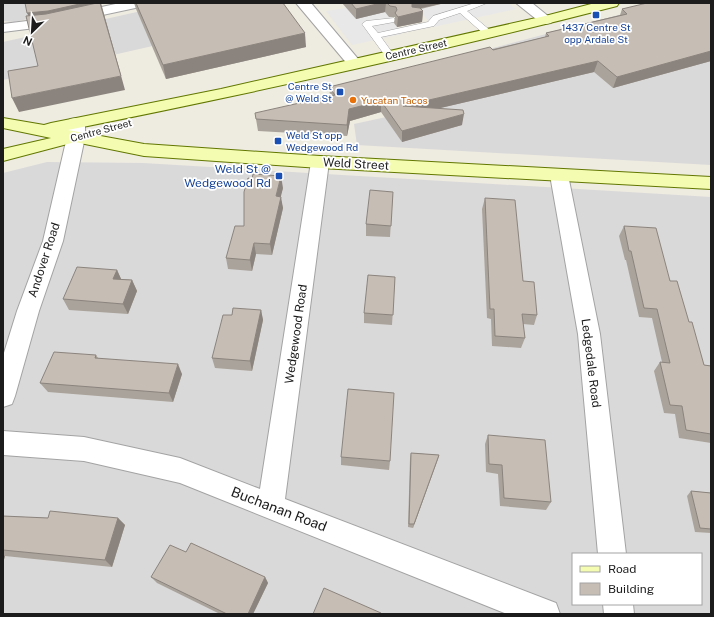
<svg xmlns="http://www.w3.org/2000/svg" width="714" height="617" font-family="'Public Sans',sans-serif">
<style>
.residential{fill:#dad9d9;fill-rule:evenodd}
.parking{fill:#e8e8e8}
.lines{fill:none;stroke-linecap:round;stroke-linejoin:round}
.lane-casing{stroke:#a3a3a3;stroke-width:1}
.street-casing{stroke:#a3a3a3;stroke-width:2}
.secondary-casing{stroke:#627700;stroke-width:2}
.lane{fill:#fff;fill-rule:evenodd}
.street{fill:#fff;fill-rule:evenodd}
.secondary{fill:#f4fcb1;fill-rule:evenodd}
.wall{fill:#aaa39b}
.shaded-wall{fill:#8b847e}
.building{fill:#c6bdb4;stroke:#8b847e}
.transit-dot{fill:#1a4fb4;stroke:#fff;stroke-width:1.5}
.food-dot{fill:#e8710a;stroke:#fff;stroke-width:1.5}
.labels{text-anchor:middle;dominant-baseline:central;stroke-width:3.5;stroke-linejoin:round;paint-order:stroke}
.far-transit-label{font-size:10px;fill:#164399;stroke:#fff}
.far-street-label{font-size:10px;fill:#1c1c1c;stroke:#fff}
.far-food-label{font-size:10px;fill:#c56008;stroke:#fff;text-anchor:start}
.street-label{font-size:12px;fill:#1c1c1c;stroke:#fff}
.transit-label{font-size:12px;fill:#164399;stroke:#fff;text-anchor:end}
.near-street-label{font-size:14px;fill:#1c1c1c;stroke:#fff}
</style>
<rect width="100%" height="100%" fill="#eeebe1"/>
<!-- residential -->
<g class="residential">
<path d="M3,3H102L14,22L3,21Z"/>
<path d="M177,3L289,15L3,80V42Z"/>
<path d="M664,3H711V165L357,145L354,124L437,106L406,71Z"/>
<path d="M47,162L143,163L711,197V614H3V173ZM573,554H701V604H573Z"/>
</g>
<!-- parking -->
<g class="parking">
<path d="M443,3H508L516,9L433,27L418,8Z"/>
<path d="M347,8L388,12L401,34L352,45L326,11Z"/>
</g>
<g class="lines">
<!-- lane casing -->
<g class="lane-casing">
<path id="lane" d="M475,3H487L467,11L491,31L492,33L491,35H485L460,13L439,20L434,26L381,37L394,55L389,58L386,57L362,24L366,21L394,18L395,20L394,22L372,26L378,33L428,22L433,16Z"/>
</g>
<!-- street casing -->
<g class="street-casing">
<g id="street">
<path d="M120,3H147L145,6L140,7L51,26L3,32V24L51,18Z"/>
<path d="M296,3H311L359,60L362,63L359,66L354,68L349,66Z"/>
<path d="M516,3H532L553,20L551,23L546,24L541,23Z"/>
<path d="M76,118L82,119L85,123V137L63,241L39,311L15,396L12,404L3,407V356L17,311L43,241L67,137V123L70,119Z"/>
<path d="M320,156L326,158L329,162L285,499L556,603L560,614H507L180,483L84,461L3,455V431L84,437L180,458L260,489L311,162L314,158Z"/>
<path d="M559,169L566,171L568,175L600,334L626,554H598L578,334L550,175L552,171Z"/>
<path d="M603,604H633L634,614H604Z"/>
</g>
</g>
<!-- secondary casing -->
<g class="secondary-casing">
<path id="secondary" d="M595,3H619L617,6C435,53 252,93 68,130L144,144L320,156L711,177V189L320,168L144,156L75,142L3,161V149L51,138L3,128V118L44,125L51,123L221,89L545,16Z"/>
</g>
<!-- lane -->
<use href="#lane" class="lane"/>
<!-- street -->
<use href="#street" class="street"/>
<!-- secondary -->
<use href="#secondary" class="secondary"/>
</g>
<!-- wall -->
<g class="wall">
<path d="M134,3H283L306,47L166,79L136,9Z"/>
<path d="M342,3H445L421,9L423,11L422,22L397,27L394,23L395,17H389L385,12L356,19Z"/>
<path d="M711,3V61L613,88L594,72L440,108L462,125L402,142L381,112L350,121L347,136L258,131L256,119L330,96L329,87L545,37L546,33L620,15L622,9Z"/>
<path d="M283,188L280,197L283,208L272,255L256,254L252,271L228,269L226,258L244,226Z"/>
<path d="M393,192L390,237L366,236V224Z"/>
<path d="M485,198L523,281L537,315L534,325L523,324L525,338L521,348L492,346L491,319L487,318L482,209Z"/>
<path d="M624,226L670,281L689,322L704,365L711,366V443L679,438L675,414L664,413L654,371L660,362H662L652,318L639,317L626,260H625L619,236Z"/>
<path d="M117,270L121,279L132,280L137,291L128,314L69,310L63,299Z"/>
<path d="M395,277L392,325L364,323V313Z"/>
<path d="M261,310L263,320L252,371L215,368L212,358L232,315Z"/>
<path d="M96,355L98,358L182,374L173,402L48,392L40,383Z"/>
<path d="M488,435L551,502L546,510L500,506L498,474L486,472L485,444Z"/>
<path d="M411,453L439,455L413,528L408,527L410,458Z"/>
<path d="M341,457L390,461L389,470L341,465Z"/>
<path d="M691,491L711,493V533L695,532L687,496Z"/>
<path d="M3,516L48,518H118L125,525L112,567L5,556L3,563Z"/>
<path d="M186,552L265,577L268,583L253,614H220L157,583L151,577Z"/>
</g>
<!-- shaded-wall -->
<g class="shaded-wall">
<path d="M84,3H101L125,90L19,112L12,98L121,76L30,19L27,13Z"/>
<path d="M381,3H386L385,12L356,19V9Z"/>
<path d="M412,3H445L412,10L423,11L422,22L397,27L398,17Z"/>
<path d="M305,33L306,47L166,79L163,65Z"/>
<path d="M711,51V61L613,88L617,77Z"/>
<path d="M598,61L594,72L402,117L403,106Z"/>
<path d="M381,101V112L350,121L347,136V125L349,109Z"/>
<path d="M464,114L462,125L402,142V131Z"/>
<path d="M281,176L283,188L278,208L276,196Z"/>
<path d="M281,197L283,208L272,255L270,244Z"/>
<path d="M254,243L256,254L252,271L250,260Z"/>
<path d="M117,270L122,281L113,279Z"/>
<path d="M132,280L137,291L128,314L123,304Z"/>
<path d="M261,310L263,320L252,371L250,361Z"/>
<path d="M178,364L182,374L173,402L169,393Z"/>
<path d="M439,455L438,459L413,528L414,524Z"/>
<path d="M118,518L125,525L112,567L105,560Z"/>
<path d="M3,555L5,556L3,563Z"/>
<path d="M265,577L268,583L253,614H248Z"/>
</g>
<!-- building -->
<g class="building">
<path d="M25,3H84L48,11L27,13Z"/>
<path d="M97,3H100L121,76L12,98L8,71L38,66L26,16L46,14Z"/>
<path d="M136,3H283L305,33L163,65Z"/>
<path d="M351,3H381L356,9Z"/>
<path d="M387,3H412V7L420,8L423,11L398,17L395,13L397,10L396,7L390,6Z"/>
<path d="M647,3H711V51L617,77L598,61L403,106L463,110L464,114L402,131L381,101L349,109L347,125L256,119L255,113L335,95L329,87L490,47L493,50L549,36L546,33L627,14L622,9Z"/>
<path d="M253,174L281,176L276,196L281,197L270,244L254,243L250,260L226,258L235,226H244V192L248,178L252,179Z"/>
<path d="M370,190L393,192L391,226L366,224Z"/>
<path d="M485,198L515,200L523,281L534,282L537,315L522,314L525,338L495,336L494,309H490Z"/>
<path d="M624,226L656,228L670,281H677L689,322H692L704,365L711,366V434L686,430L682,406L670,405L660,362L670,363L657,309L644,308L631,251H629Z"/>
<path d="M77,267L117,270L113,279L132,280L123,304L63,299Z"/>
<path d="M368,275L395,277L393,315L364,313Z"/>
<path d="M233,308L261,310L250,361L212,358L223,315H232Z"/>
<path d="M54,352L96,355L95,358L178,364L169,393L40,383Z"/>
<path d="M348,389L394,393L390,461L341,457Z"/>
<path d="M488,435L545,440L551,502L504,498L502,465L489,464Z"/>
<path d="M411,453L439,455L414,524H409Z"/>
<path d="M691,491L711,493V529L700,528Z"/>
<path d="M50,511L118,518L105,560L3,550V516L48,518Z"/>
<path d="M191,543L265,577L248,614H227L151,577L170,545L186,552Z"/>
<path d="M324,588L381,613L380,614H313Z"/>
</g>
<!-- markers -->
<g class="transit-dot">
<rect x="592" y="11" width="8" height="8" rx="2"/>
<rect x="336" y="88" width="8" height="8" rx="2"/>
<rect x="274" y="137" width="8" height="8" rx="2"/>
<rect x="275" y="172" width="8" height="8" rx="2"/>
</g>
<circle class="food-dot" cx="353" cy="100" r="4"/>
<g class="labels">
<!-- far-transit labels -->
<g class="far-transit-label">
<text x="596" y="27">1437 Centre St<tspan x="596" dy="12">opp Ardale St</tspan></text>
<text x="332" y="86" text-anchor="end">Centre St<tspan x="332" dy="12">@ Weld St</tspan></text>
<text x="286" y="135" text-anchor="start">Weld St opp<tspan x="286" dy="12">Wedgewood Rd</tspan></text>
</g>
<!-- far-street labels -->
<g class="far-street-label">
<text transform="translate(416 49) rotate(-13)">Centre Street</text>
<text transform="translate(101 130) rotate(-15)">Centre Street</text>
</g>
<!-- far-food labels -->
<g class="far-food-label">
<text x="361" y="100">Yucatan Tacos</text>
</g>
<!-- street labels -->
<g class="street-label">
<text transform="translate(356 164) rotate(3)">Weld Street</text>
<text transform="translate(44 260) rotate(-72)">Andover Road</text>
<text transform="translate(296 334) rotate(-82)">Wedgewood Road</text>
<text transform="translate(591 363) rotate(83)">Ledgedale Road</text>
</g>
<!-- transit labels -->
<g class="transit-label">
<text x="271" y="169">Weld St @<tspan x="271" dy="14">Wedgewood Rd</tspan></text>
</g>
<!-- near-street labels -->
<g class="near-street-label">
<text transform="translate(279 509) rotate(21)">Buchanan Road</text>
</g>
</g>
<!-- border -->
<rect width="714" height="617" fill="none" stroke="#1c1c1c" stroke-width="8"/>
<!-- legend -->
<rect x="572" y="553" width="130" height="52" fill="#ffffff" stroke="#a4a4a4"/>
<rect x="580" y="566" width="20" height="6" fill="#f4fcb1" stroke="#a4a4a4"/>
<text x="608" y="573" font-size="12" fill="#1c1c1c">Road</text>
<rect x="580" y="583" width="20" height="12" fill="#c6bdb4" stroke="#a4a4a4"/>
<text x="608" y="593" font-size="12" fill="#1c1c1c">Building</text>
<!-- north arrow -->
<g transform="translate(32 32) rotate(205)" stroke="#ffffff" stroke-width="3" paint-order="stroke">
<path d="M0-3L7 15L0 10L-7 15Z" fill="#1c1c1c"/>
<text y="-6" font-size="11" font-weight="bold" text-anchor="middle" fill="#1c1c1c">N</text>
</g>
</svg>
